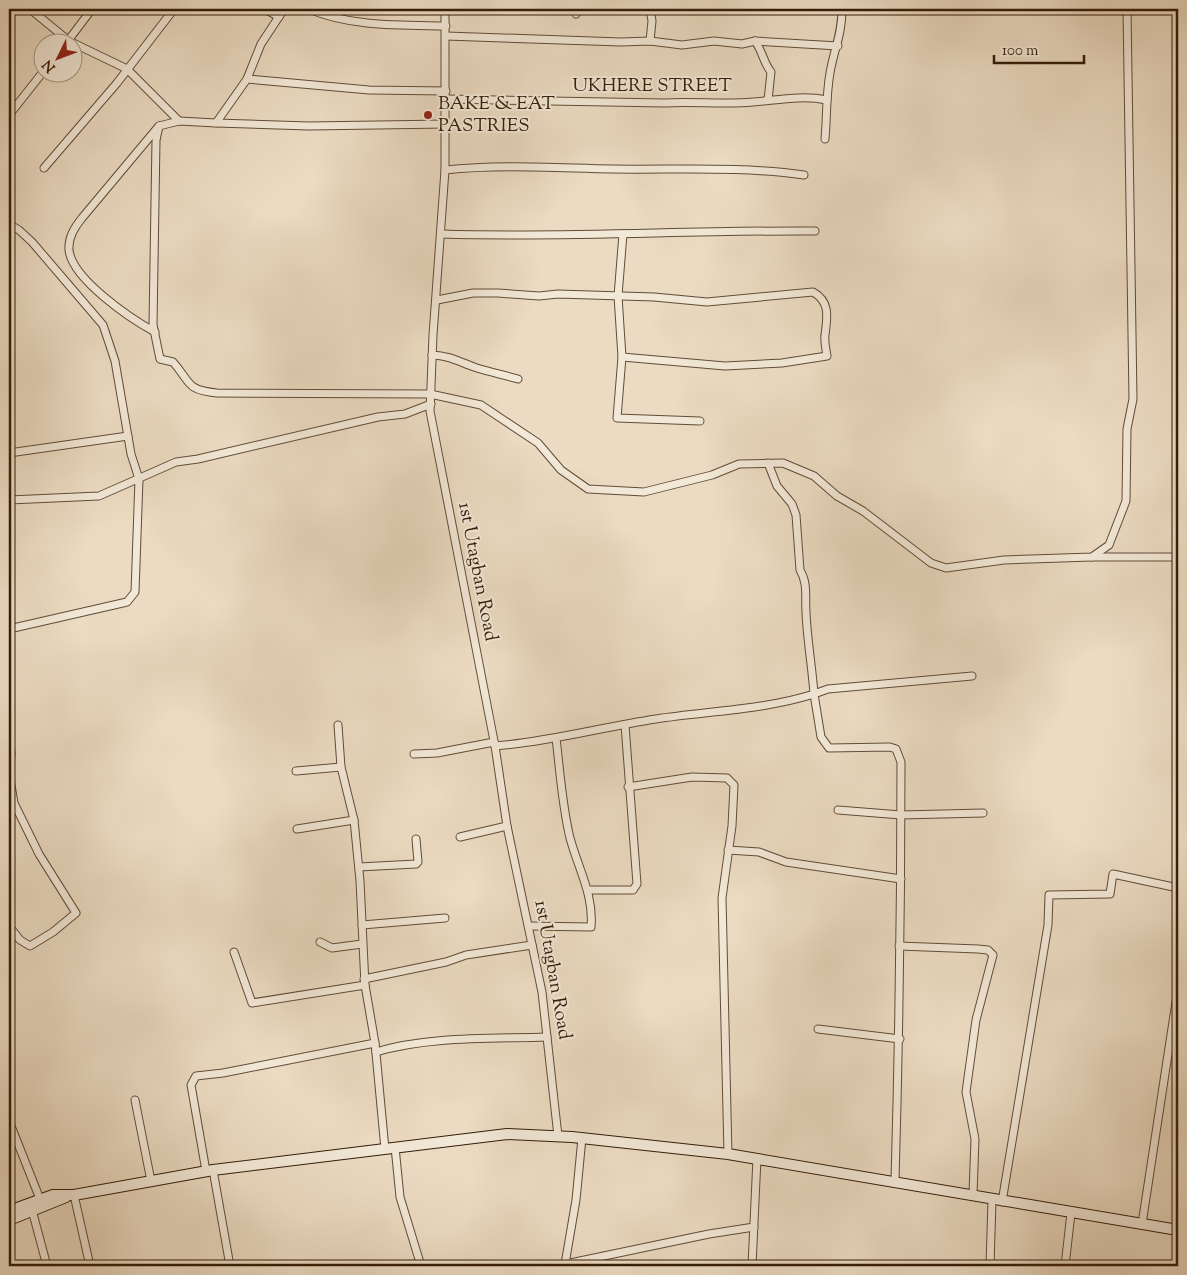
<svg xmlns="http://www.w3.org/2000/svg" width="1187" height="1275" font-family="'Sorts Mill Goudy',serif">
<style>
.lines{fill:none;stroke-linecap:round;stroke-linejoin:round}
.street-casing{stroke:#624c36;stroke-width:9}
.secondary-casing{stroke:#341d08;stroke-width:12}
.street{stroke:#f2e8d7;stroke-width:7}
.secondary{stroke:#f2e8d7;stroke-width:10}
.poi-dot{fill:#8f2418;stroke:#f2e8d7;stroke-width:2}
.labels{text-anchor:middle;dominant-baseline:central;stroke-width:4;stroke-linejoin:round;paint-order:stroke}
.street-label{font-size:19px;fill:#341d08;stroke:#f2e8d7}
.poi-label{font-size:19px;fill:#341d08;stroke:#f2e8d7;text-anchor:start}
</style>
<rect width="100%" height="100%" fill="#ebdbc2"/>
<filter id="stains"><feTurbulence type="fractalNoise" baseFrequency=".004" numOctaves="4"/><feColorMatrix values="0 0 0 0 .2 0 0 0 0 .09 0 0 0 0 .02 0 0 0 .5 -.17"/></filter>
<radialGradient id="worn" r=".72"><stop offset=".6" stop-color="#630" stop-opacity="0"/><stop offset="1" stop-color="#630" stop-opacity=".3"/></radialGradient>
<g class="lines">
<!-- street casing -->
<g class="street-casing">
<g id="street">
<path d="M30,9L69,41L127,69L179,121"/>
<path d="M265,9L279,17"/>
<path d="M284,9L261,44L247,79L216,123L179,121L159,126L156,140L153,325L160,359L173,362C191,382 185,390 217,393L430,394L481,405L538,443L561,470L588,489L644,492L712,475L739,464L783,463L814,476L837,496L863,511L931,563L946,568L1004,560L1092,557L1109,545L1126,501L1127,429L1133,399L1127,9"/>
<path d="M309,9C350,27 402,25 446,26"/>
<path d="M445,9V170L433,335L430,411L495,746L507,826L542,992L558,1136"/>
<path d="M9,14L13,9"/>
<path d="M576,14L578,9"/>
<path d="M446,36L621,42L650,41L682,45L714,41L742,44L755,41L838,46"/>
<path d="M650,41L652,21L650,9"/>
<path d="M755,41C763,52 763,62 771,72L768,100"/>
<path d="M67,42L92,9"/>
<path d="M247,79L369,90L446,91"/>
<path d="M446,99L664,103C694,101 724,105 753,102C778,100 802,95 827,100"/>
<path d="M9,115L43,72"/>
<path d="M216,123L309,126L446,124"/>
<path d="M825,139C827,117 826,95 830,73C834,49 842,35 842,9"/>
<path d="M44,168L117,83L174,9"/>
<path d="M445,170C501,164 557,168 613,169C676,170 741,166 804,175"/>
<path d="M9,224L19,230L32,242L103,325L115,361L131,454L139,479L135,592L127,602L9,629"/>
<path d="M442,234C567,238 691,230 815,231"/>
<path d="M623,234L618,296L622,357L617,418L700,421"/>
<path d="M437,300L473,293H498L539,296L558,294L654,297L707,302L813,292C831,302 827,318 825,335C824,342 826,349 827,356L782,363L725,366L622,357"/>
<path d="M155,332C131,319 72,279 69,250C68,237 75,227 82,218L159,126"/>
<path d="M432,355C451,356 459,362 477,368C490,372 504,375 518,379"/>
<path d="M9,453L128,436"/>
<path d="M9,500L99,496L176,462L198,459L378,417L405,414L431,404"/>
<path d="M1092,557H1178"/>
<path d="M338,725L341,767L354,820L360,881L365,985L375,1043L385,1149"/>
<path d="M9,730L11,754L9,773L14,803L39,854L76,913L53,932L30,946L20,940L9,926"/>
<path d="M495,746C549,742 602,727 656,719C709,711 763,710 814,694C812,666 807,639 806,612C805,597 808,583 800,570L796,515L792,504L777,486L768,463"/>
<path d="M414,754L437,753L494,742"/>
<path d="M296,771L341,767"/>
<path d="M628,787L692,777L727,778L734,785L732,826L722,898L728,1154"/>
<path d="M838,810L901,815L983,813"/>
<path d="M297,829L354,820"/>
<path d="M460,837L507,826"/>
<path d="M728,850L759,852L786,862L901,879"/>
<path d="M359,867L416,864L418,862L416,839"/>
<path d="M589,890H633L637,884L625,725"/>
<path d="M362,925L445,918"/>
<path d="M529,926L591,927C594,895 578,868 570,838C562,805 560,771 556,738"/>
<path d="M320,942L332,948L362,944"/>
<path d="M899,946L978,949L988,950L993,955L976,1020L966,1092L975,1139L973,1194"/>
<path d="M234,952L252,1003L365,985"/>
<path d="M364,979L446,962L466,955L532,945"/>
<path d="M818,1029L900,1039"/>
<path d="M376,1052C428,1036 492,1039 547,1037"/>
<path d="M135,1100L151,1181"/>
<path d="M9,1121L40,1199"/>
<path d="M395,1147L400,1197L421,1266"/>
<path d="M213,1170L230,1266"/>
<path d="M206,1171L191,1085L196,1076L223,1073L375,1043"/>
<path d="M895,1181C899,1041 901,902 901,762L896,749L890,747L829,748L821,737L814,694L828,689L972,676"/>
<path d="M74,1195L90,1266"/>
<path d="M1002,1202L1048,925L1049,895L1110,894L1113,874L1178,888"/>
<path d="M32,1210L47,1266"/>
<path d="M1142,1224L1178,989"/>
<path d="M565,1264L576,1200L582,1138"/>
<path d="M556,1266L709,1234L754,1227"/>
<path d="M752,1266L757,1158"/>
<path d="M990,1266L992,1200"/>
<path d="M1065,1266L1071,1213"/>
</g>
</g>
<!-- secondary casing -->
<g class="secondary-casing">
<g id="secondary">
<path d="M9,1211L53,1195H74L213,1170L507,1134L572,1137L728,1154L1178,1230"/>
<path d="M9,1220L66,1197"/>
</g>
</g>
<!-- street -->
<use href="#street" class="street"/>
<!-- secondary -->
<use href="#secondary" class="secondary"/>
</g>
<!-- markers -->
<circle class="poi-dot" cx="428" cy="115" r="5"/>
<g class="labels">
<!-- street labels -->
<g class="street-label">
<text x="652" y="86">UKHERE STREET</text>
<text transform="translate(477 572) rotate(79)">1st Utagban Road</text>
<text transform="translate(552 970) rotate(80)">1st Utagban Road</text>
</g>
<!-- poi labels -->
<g class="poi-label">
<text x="438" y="104">BAKE &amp; EAT<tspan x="438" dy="22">PASTRIES</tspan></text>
</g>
</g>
<!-- margin -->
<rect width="1187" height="1275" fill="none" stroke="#ebdbc2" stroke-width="30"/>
<rect x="10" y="10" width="1167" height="1255" fill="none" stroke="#341d08" stroke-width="2.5"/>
<rect x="15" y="15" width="1157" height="1245" fill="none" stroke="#341d08"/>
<!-- north arrow -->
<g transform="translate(58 58) rotate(228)"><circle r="24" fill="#f2e8d7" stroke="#a69784"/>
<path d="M0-4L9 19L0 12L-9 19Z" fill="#8f2418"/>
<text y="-8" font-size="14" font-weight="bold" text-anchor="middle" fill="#341d08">N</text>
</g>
<!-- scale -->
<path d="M994 55v8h90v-8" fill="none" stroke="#341d08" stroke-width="2.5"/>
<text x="1002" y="55" font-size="15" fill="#341d08" stroke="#f2e8d7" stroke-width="4" paint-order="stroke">100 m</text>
<rect width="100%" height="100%" filter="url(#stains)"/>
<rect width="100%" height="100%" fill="url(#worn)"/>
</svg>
